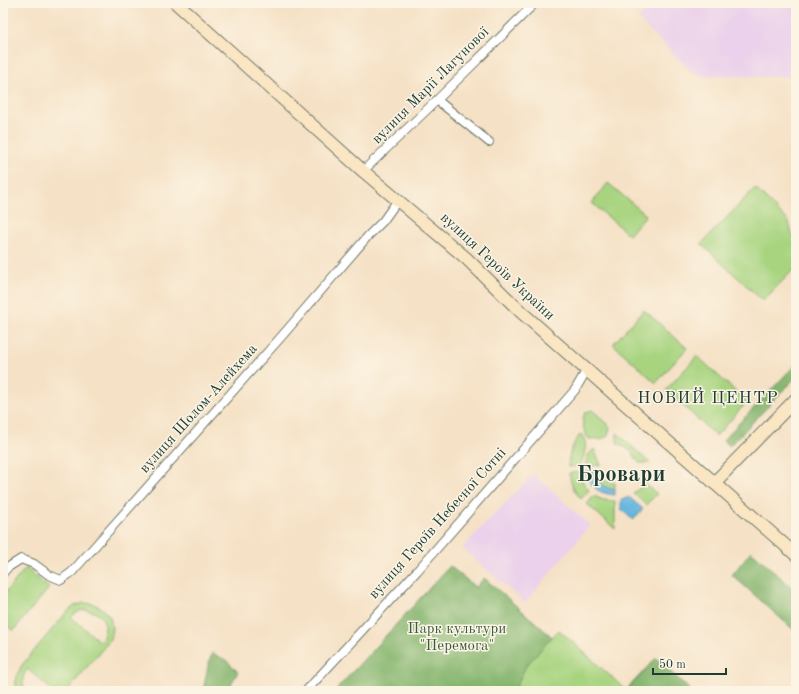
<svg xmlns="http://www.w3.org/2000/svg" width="799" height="694" font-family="'Old Standard TT',serif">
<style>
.built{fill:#ebd1eb}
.green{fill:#a8d480;stroke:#64885a;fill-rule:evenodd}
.forest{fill:#86b66e;stroke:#527a51}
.water{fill:#63b6de;stroke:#417a89}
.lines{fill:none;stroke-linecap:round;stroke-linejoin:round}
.minor-casing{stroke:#6a7667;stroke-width:10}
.secondary-casing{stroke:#6a7667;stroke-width:14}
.minor{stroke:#fff;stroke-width:8}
.secondary{stroke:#fbe6c4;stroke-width:12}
.labels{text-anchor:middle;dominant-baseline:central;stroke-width:3;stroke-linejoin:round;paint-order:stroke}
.street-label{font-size:15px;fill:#1f3d34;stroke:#fcf5e5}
.park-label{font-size:15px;fill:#3a5b43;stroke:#fcf5e5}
.quarter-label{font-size:17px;letter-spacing:1px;fill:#1f3d34;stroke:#fcf5e5}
.town-label{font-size:23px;font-weight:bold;fill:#1f3d34;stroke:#fcf5e5}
</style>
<rect width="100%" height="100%" fill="#fcf5e5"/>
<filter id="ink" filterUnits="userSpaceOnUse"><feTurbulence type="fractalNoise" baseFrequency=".025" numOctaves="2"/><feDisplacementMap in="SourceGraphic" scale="8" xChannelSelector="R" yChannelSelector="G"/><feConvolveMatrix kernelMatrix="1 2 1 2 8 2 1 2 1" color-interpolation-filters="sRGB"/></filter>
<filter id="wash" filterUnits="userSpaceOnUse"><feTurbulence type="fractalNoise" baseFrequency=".012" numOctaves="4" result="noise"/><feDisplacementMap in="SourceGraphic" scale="16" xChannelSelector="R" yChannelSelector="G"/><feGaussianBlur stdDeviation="0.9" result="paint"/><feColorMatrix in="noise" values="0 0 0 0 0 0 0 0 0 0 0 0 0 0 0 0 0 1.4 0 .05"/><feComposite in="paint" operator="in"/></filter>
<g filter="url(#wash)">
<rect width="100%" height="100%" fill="#f5e1c5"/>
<!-- built -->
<g class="built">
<path d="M654,3H796V77L696,76L638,19Z"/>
<path d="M533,474L590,525L525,603L462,548Z"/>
</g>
<!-- green -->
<g class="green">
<path d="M608,183L646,215L629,235L592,203Z"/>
<path d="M755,188L789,222L792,235L796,239V267L763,301L701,244Z"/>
<path d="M644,310L687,348L656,383L613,344Z"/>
<path d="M697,356L747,402L716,436L666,390Z"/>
<path d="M592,410L607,423L610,428L608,436L601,439H589C583,431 580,420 586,412Z"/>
<path d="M617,433L650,463H639L630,450L617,443Z"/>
<path d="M581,434C590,445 583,454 581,466L568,467C569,453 572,444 581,434Z"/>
<path d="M594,449L601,465L585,466L587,456Z"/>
<path d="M592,471H599C601,479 606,483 615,483V490C603,487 596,483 592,471Z"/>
<path d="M580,472L583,482L589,490L581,499C573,490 571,484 569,473Z"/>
<path d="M643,482L657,494L646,505L633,493L639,489Z"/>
<path d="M594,496L603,500L615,501V529L587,504Z"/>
<path d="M450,566L476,588L484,578L552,637L559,630L626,690L656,658L691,691H335Z"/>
<path d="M26,568L49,588L13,631L3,623V595Z"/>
<path d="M84,603L94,604L103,609L110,617L112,627L111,637L105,646L67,691H53L27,669C22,677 22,683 25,691H17C14,680 17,674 22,665L66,613L74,606ZM84,610C103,611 111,625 100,642L71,617L77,612Z"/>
</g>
<!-- forest -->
<g class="forest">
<path d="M796,364V377L730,446L723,440Z"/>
<path d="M751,551L796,591V632L732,575Z"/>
<path d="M450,566L476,588L484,578L552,637L526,666L514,691H335Z"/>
<path d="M212,653L227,661L238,672L227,691H203L208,666Z"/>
<path d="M656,658L691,691H626Z"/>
</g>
<!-- water -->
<g class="water">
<path d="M592,471C596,483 603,487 615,490V495C598,493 591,488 585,472Z"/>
<path d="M629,497L643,509L633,520L621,509V500Z"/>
</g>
</g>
<g filter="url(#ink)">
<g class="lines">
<!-- minor casing -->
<g class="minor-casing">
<g id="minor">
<path d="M437,100L489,142"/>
<path d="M363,171L437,100L535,3"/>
<path d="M3,573L7,568L21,559L34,564L49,575L61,580L72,572L281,337L368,236L383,221L398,200"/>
<path d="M306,691L417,571L575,390L586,371"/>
</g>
</g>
<!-- secondary casing -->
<g class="secondary-casing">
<g id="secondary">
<path d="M176,3L363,171L466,258L520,311L796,555"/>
<path d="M714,483L796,399"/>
</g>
</g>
<!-- minor -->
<use href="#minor" class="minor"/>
<!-- secondary -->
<use href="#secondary" class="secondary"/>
</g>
</g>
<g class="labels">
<!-- street labels -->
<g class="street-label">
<text transform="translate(431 86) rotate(-45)">вулиця Марії Лагунової</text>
<text transform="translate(497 267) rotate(43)">вулиця Героїв України</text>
<text transform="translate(199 409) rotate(-48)">вулиця Шолом-Алейхема</text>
<text transform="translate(438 524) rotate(-48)">вулиця Героїв Небесної Сотні</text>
</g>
<!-- park labels -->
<g class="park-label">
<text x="457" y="629">Парк культури<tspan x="457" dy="17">"Перемога"</tspan></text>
</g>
<!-- quarter labels -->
<g class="quarter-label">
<text x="708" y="398">НОВИЙ ЦЕНТР</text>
</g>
<!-- town labels -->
<g class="town-label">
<text x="621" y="474">Бровари</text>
</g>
</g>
<!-- margin -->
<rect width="799" height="694" fill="none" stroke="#fcf5e5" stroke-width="16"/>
<!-- scale -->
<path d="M653 668v6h73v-6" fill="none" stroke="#1f3d34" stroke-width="2"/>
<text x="659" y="668" font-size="12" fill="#1f3d34" stroke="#fcf5e5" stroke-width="3" paint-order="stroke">50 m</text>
</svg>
